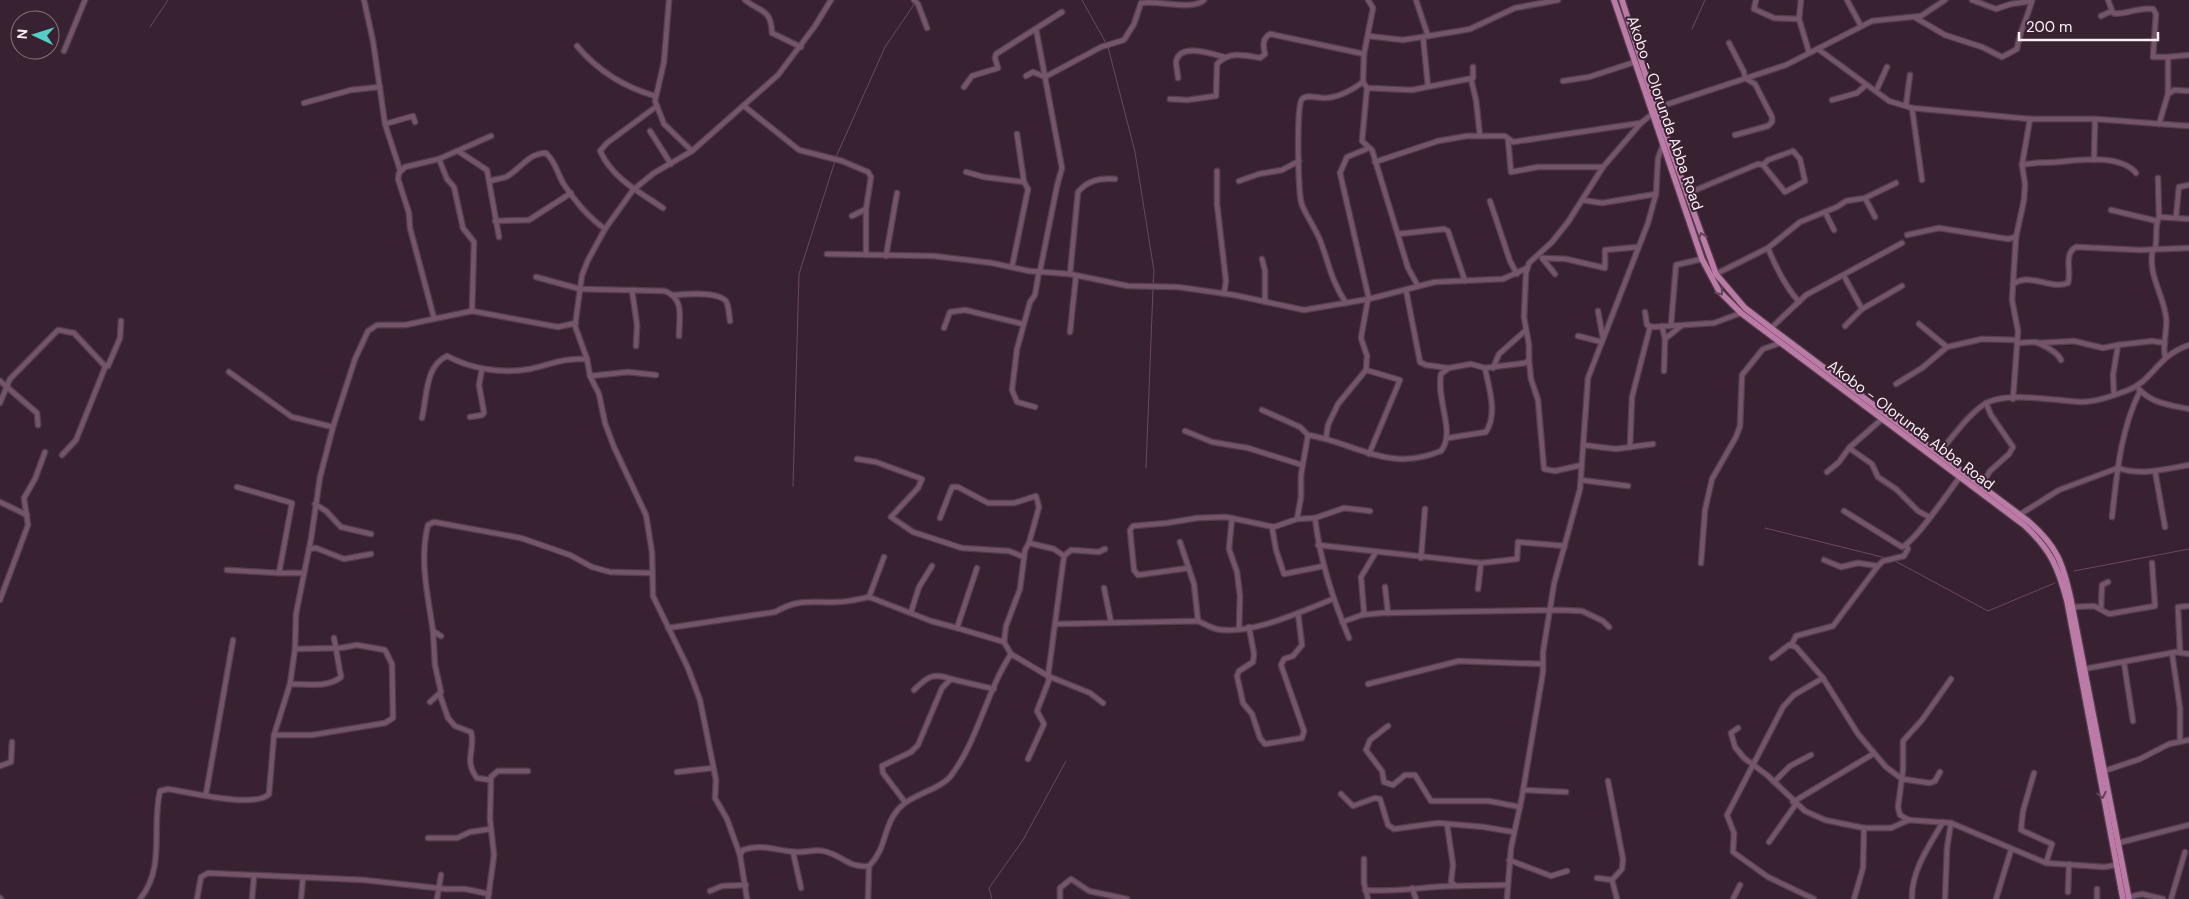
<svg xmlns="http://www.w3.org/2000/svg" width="2189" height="899" font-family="'DM Sans',sans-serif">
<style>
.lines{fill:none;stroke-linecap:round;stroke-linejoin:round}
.stream{stroke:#6c4762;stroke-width:1}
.minor-casing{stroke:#533e4c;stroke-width:7}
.major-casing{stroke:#533e4c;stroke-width:8}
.minor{stroke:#745469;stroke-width:4.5}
.major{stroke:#bc7ba7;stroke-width:5.5}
.oneway{stroke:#66415a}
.labels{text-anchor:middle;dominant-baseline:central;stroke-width:4;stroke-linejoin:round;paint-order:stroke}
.street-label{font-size:15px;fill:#fbecf5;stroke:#382231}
</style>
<rect width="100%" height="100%" fill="#382231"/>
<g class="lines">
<!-- stream -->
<g class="stream">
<path d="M1082,0L1106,43"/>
<path d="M150,27L168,0"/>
<path d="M1692,29L1705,0"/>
<path d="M1108,47L1135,152L1154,271L1153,285"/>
<path d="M836,157L885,47L915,3"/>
<path d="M1146,468L1153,289"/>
<path d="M793,486L799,274L835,161"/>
<path d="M1765,528L1886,558"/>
<path d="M1895,561L1988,611L2055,583"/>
<path d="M2074,571L2189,549"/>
<path d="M992,899L989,888L1023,840L1066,761"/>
</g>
<!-- minor casing -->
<g class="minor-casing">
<g id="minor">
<path d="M364,0L373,41L385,124L400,170"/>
<path d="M669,0L664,62L655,101L664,124L692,151"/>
<path d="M745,0C761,13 771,8 772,33L801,47"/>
<path d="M914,0L918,4L927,28"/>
<path d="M1368,0L1373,8L1364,54L1363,82L1367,88L1362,141L1372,150L1408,268L1418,286"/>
<path d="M1416,0L1428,36"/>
<path d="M1756,0L1754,9L1774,18L1799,19"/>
<path d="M1801,0L1799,19L1809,52"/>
<path d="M1847,0L1861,26"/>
<path d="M1972,0L1996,9L2011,4L2032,1"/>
<path d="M2108,0L2113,13C2124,16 2136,7 2153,9L2156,14L2153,57H2168"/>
<path d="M2101,16L2112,11"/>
<path d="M1916,18L1945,35L1982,47L2002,57L2017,49C2019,32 2028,17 2032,0"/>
<path d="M1036,29L1062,168L1057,186L1040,271"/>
<path d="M1368,36L1403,40L1459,31L1470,29L1515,8L1558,0"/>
<path d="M1423,37L1428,86"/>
<path d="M1729,43L1744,72L1745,78L1755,84L1772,117V122L1768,126L1735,135"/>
<path d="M577,46C598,71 624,87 655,96"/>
<path d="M1818,49L1889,101L1912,108L2030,119H2095L2189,126"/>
<path d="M64,51L85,0"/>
<path d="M1026,76L1033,72L1045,77L1101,47L1124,40L1134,24L1141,3C1158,0 1193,11 1204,0"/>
<path d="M1178,78C1178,73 1176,67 1176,62C1179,42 1213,54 1224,57"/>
<path d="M1471,79L1476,100L1480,136"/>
<path d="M1563,81L1589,77L1635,62"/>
<path d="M964,87L972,76L998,68L995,58L996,54L1062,12"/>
<path d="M1367,88L1412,90L1473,78V67"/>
<path d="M1877,89L1887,67"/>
<path d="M2168,94L2174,90L2189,91"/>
<path d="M1170,99L1187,100L1216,96L1217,64C1229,51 1244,55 1260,58L1265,54C1263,46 1262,39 1270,34L1364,54"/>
<path d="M1832,100L1857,93L1866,85"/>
<path d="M304,103L351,90L380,87"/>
<path d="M1906,105L1910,75"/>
<path d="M657,106L607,143L600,151C614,180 638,191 663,208"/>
<path d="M744,106L799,150L842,161L868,172L871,177L866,209L852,216"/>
<path d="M1656,108L1786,65L1872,21L1921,16L1945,0"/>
<path d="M1912,108L1922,180"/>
<path d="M385,124L413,116L415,122"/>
<path d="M2159,124L2168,94V57L2189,55"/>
<path d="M650,131L671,164"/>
<path d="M1508,139L1511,172L1538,167H1603"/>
<path d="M1369,148L1347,157L1340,173L1369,299"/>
<path d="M458,151L487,170L499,237"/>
<path d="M439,159L447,179L454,187L463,228L474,242L472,311"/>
<path d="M2094,160L2095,119"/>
<path d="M1375,162L1438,141L1467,136H1505L1513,142L1641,123"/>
<path d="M2022,165C2034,162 2045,163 2057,162C2079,160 2120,154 2136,173"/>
<path d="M1217,171V204L1226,281L1224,294"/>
<path d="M966,172L984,177L1024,182"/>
<path d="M2158,178L2159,217"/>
<path d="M490,181C495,179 501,179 506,177C520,170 528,153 546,153C555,161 557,172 563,183C573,199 589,218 605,229"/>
<path d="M1239,181L1259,174L1282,170L1299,161"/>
<path d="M1686,194L1758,164L1763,165L1785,192L1805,181L1800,159L1793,151L1768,160L1763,165"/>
<path d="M1865,198L1896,183"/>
<path d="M1582,200L1602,203L1656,194"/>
<path d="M1490,201L1510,261L1517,274"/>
<path d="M866,209V255"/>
<path d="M2111,210L2157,221"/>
<path d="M1825,212L1834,230"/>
<path d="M2176,217L2179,187L2189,185"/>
<path d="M495,221L529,220L571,193"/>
<path d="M1398,234L1444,229L1448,231L1465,281"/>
<path d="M1907,235L1939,228L2008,239L2016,237"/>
<path d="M1768,248C1776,268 1785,286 1799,302"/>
<path d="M2153,249C2147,274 2163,293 2166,317C2168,330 2162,344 2165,356"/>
<path d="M2155,249C2158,238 2154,227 2159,217L2189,219"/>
<path d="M827,254L934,256L992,263L1029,271L1070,274L1128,286L1178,287L1234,295L1304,310L1369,299L1435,282L1503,279L1527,268"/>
<path d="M886,256L897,193"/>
<path d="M1542,258L1555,274"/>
<path d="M1543,258L1566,259L1605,268V250L1638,247"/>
<path d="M1262,259L1265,271V302"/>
<path d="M1012,267L1028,189L1024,182L1017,134"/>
<path d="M1070,274L1078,192C1088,180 1100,178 1115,179"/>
<path d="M1716,274L1768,248L1800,222L1837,207L1846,201L1865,198L1875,217"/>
<path d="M1844,276L1862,309"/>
<path d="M536,277L580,289L665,291C685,299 679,318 679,336"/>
<path d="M2013,284C2030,272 2050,290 2068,283C2072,271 2063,254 2076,247L2140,250L2189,248"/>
<path d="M632,290L637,325L636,346"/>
<path d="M1406,290L1420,362L1426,365L1448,368"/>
<path d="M674,295C686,294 717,291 726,301C729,306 729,315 730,321"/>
<path d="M1346,303C1331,281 1329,263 1320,240C1315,228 1307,217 1302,205C1298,195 1296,106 1302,99C1307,94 1317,98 1324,98C1337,98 1352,90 1363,82"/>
<path d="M1598,311L1603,339"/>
<path d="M1645,312L1647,325L1653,327L1714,323L1741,313"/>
<path d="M434,318L410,228L409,213L398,179L399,173L405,167L439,159L491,136"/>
<path d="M1919,324L1947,347"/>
<path d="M1671,325L1676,265L1702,259"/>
<path d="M1662,326L1665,339L1664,371"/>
<path d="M1845,326L1862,309L1902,286"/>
<path d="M944,328L950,312L965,310L1023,324"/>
<path d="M1771,328L1806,295L1902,243"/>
<path d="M1070,332L1076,276"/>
<path d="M1578,336L1602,342"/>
<path d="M1665,339L1681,326"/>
<path d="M2017,343L2036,342C2044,346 2057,351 2061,360"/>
<path d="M2039,343L2074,341L2103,348L2118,345"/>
<path d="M1529,360L1531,379L1538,400L1544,469L1555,471L1582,465"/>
<path d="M1493,368L1499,354L1525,331"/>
<path d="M1366,370L1400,380L1369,454"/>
<path d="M229,372L292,417L333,427"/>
<path d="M590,376L628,372L656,375"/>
<path d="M0,381L37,413L38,425"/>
<path d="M1896,384L1922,368L1947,347L1982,339L2017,340"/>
<path d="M2139,389C2152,404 2171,405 2189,409"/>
<path d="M2114,395L2113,375L2118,345L2152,341L2165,343"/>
<path d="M2013,399L2018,331L2012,300L2016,237L2024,200L2025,184L2022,165L2030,119"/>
<path d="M0,403L10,379L58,330L74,333L104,365L108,366L120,338L121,321"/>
<path d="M1035,407L1017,402L1012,390L1017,349L1030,302L1035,295L1039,271"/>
<path d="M1262,410L1300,427L1308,435"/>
<path d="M470,417L482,415L484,413L479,385L482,369"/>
<path d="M422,418C427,397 425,366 447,356C471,369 502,374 530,369C553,364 561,358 587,359"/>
<path d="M1185,431L1212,442L1248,448L1302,465"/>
<path d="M1326,438L1328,425L1338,404L1366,370L1367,356L1361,338L1368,299"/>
<path d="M1448,438L1486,432C1498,413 1489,389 1485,368"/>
<path d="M1583,445L1616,449L1653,444"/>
<path d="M1630,447L1632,397L1650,327"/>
<path d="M1849,448L1872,464L1878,477L1896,489L1918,511L1929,517"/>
<path d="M1939,453C1952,438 1966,417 1983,405C2004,390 2056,401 2081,402C2096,402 2112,396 2126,391C2154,381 2156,356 2189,345"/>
<path d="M62,455L76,440L106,365"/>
<path d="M857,459L876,462L922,479L918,488L891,517L913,532L962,548L1009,551L1024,557"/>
<path d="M2155,471L2165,527"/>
<path d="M1827,472L1839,462L1849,448L1882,419"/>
<path d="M1581,480L1628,486"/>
<path d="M1981,486L1990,471L2009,454L2013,447L1991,415L1986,403"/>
<path d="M237,487L292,503L279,573H303"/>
<path d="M0,502L27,515"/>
<path d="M315,504L326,511L341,527L371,534"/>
<path d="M1844,511L1902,547C1916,541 1949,491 1960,477"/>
<path d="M2019,515L2059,490L2118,468C2140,476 2166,469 2189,465"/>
<path d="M2112,517C2117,474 2120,431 2140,391"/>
<path d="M940,518L952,487H958L988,503H1014L1036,496L1039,507L1029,543"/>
<path d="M1232,518L1229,549L1237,572L1240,596L1239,629"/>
<path d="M1315,518L1344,508L1370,511"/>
<path d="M1297,519L1315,518C1320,561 1333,599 1349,638"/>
<path d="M1272,527L1276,550L1284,574L1324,566"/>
<path d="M1180,542L1194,584L1198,621"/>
<path d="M1318,545L1481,563L1517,559L1518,542L1565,546"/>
<path d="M309,549L316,548L344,559L371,554"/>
<path d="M884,557L869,597L931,621L957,628"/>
<path d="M1421,558L1425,509"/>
<path d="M1701,563L1705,510L1712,479L1736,437L1740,426L1742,375L1763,349L1780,343"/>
<path d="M1878,566L1883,561L1904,556L1908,549L1906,545"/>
<path d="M977,568L957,628L1004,642"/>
<path d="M1189,568L1138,575L1134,570L1130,530L1133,526L1167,523L1197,518L1226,517L1274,527L1297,519L1301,497V475L1308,435C1357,443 1387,473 1441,451C1456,433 1436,400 1441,374L1449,368L1471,364L1485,368L1525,363L1529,360V345L1524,317L1526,273L1529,263L1552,242L1568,222L1603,167L1641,123L1651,115"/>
<path d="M227,570L279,573"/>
<path d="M1385,587L1388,613"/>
<path d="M1104,588L1111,622"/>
<path d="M1478,589L1481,563"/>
<path d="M0,600L28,525L24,498L35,479L45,452"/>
<path d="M2073,607L2094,606L2109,614L2155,606L2152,563"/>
<path d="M2101,608L2102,585L2108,582"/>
<path d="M911,612L919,587L932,566"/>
<path d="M1362,615L1364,612L1361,577L1376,552"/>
<path d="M1342,622L1362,615L1382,613L1561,610L1582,611L1603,621L1609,627"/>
<path d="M1056,624L1198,621C1204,624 1210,627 1216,629C1250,636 1302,611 1333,599"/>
<path d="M1249,627L1254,654L1253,662L1239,671L1237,676L1243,703L1252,714L1260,738L1265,744L1302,738L1304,731L1281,665L1284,659L1293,656L1302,645L1298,613"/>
<path d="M668,628L775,612C799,598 811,603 837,602C848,602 859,599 869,597"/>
<path d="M441,636L433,631C428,596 419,560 428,525L434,522L521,538L570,555L592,567L610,572L652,573"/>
<path d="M1792,644L1796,636L1833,626L1878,566L1858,563L1841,567L1824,560"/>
<path d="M2180,651L2178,607L2189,606"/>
<path d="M2172,653L2180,708V740"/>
<path d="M1011,654L1004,642L1006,626L1020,589L1025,550L1029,543L1054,549L1064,556"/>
<path d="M1772,658L1789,645L1796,647L1823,678L1858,734L1886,767L1902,779L1930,783L1935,781L1940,772"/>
<path d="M2124,663L2133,721"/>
<path d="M2084,669L2176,652L2189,654"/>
<path d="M290,684C306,684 328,688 341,677L334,638"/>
<path d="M1368,684L1459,661L1543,664"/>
<path d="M914,690C927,677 933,672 951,679"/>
<path d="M440,695L448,718L455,726L471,732C476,748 463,760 477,778L490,780"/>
<path d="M430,702L441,692L435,665L433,631"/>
<path d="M1388,726L1370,740L1366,750L1382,771L1384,782L1393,785L1405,775H1415L1431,801H1489L1520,807"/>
<path d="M1738,728L1731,733L1735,747L1744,758L1767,775L1805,811L1825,820L1864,828H1891L1909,820L1951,823L2046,863L2104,867L2116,865"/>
<path d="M274,735H312L385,723L393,718L392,664L385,650L357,645L340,648L295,649"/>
<path d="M1028,759L1044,724L1037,711L1049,680L1048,676L1090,693L1103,703"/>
<path d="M0,766L11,762L12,742"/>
<path d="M2104,771L2140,759L2169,744L2189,740"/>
<path d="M677,772L713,768"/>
<path d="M2034,773L2023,811L2021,830L2052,844L2046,863"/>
<path d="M1608,781L1623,859L1622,869L1612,880"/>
<path d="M1774,782L1790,766L1811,755"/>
<path d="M1523,790L1566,792"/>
<path d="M206,794L233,640"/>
<path d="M1341,794L1353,806L1375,798L1380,799L1388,825L1394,829L1438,823L1484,827L1513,832"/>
<path d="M905,802L883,773L882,766L911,752L918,745L942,688L951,679L994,689"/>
<path d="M1793,802L1873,754"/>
<path d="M1909,820L1900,815L1898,807L1903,770V741L1922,720L1951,679"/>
<path d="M1447,824L1453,865L1451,882L1456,886L1507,885"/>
<path d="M428,838H457L470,832L491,829"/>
<path d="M1769,842L1796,804"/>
<path d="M2118,843L2189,825"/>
<path d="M793,852L801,888"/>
<path d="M740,855L743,850C761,843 778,851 796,852C806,853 817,848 827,852C844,857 849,868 869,866C887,848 883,828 896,812C909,794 938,791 950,777C978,741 986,692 1011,654L1048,676L1064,556L1071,550L1099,552L1105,549"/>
<path d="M1364,859V883L1368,899"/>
<path d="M1509,860L1551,876L1567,871"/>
<path d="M1597,878L1612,880L1617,899"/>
<path d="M1412,888L1416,899"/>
<path d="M2097,889V899"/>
<path d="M1365,890C1395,893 1426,886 1456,886"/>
<path d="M710,891L722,886L746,885"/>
<path d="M2068,892L2069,864"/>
<path d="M2129,897L2142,894L2163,899"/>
<path d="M0,898L1,899"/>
<path d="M140,899C166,867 151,828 160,791L168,789C189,792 254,809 269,794L274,735L290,684L295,649L296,614L311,539L320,477L333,427L355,359L368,331L377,325H405L472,311L558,327L576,323"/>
<path d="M197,899L201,877L208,873L364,880L446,889H465L489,894"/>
<path d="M252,899L254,876"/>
<path d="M301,899L303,878"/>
<path d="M437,899L441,875"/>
<path d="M488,899L494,855L490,819L491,777L498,771H528"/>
<path d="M747,899L740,855L727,819L715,798L716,780L700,700L688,668L653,596L652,552L646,515L614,447L605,423L599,394L590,376L587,359L575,326L582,275L588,260L605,229L633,190L654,173L692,151L778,75L815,26L831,0"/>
<path d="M868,899L869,866"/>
<path d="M1060,899V888L1071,879L1089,891L1127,899"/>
<path d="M1507,899L1511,848L1522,797L1543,672V652L1554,584L1580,489L1588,378L1648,223L1656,194L1658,158L1663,145"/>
<path d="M1733,899L1740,885"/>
<path d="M1814,899L1768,877L1733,852L1734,833L1727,815L1783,707L1794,695L1823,678"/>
<path d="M1854,899L1863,868L1864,828"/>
<path d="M1912,899C1911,871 1929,846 1943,822"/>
<path d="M1945,899L1947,848L1951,823"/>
<path d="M1996,899L2011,850"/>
<path d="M2171,899L2185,852"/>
</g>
</g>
<!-- major casing -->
<g class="major-casing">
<g id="major">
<path d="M1614,0L1702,259L1719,291L1741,313L2024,525C2051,550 2058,567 2067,601L2123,899"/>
<path d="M1622,0L1656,108L1716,274L1745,308L1771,328L2028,521C2057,546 2063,563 2071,600L2129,899"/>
</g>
</g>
<!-- minor -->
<use href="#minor" class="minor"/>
<!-- major -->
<use href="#major" class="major"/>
</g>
<!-- one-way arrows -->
<defs><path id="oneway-chevron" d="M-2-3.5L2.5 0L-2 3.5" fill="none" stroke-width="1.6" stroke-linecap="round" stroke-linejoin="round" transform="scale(1.25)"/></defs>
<g class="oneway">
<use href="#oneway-chevron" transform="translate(1702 236) rotate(-110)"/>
<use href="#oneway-chevron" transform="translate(1720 292) rotate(52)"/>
<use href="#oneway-chevron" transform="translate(2102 795) rotate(79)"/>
</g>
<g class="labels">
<!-- street labels -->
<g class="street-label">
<text transform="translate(1665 113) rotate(71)">Akobo - Olorunda Abba Road</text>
<text transform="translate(1911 425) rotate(37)">Akobo - Olorunda Abba Road</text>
</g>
</g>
<!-- north arrow -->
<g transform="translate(35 35) rotate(274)"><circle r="24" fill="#382231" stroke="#86737f"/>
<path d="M0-4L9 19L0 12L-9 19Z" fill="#55cec6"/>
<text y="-8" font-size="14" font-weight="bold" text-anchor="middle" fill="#fbecf5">N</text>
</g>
<!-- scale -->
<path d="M2019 32v8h139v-8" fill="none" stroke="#fbecf5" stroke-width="2.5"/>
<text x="2026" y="32" font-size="15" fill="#fbecf5" stroke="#382231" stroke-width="4" paint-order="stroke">200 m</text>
</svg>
